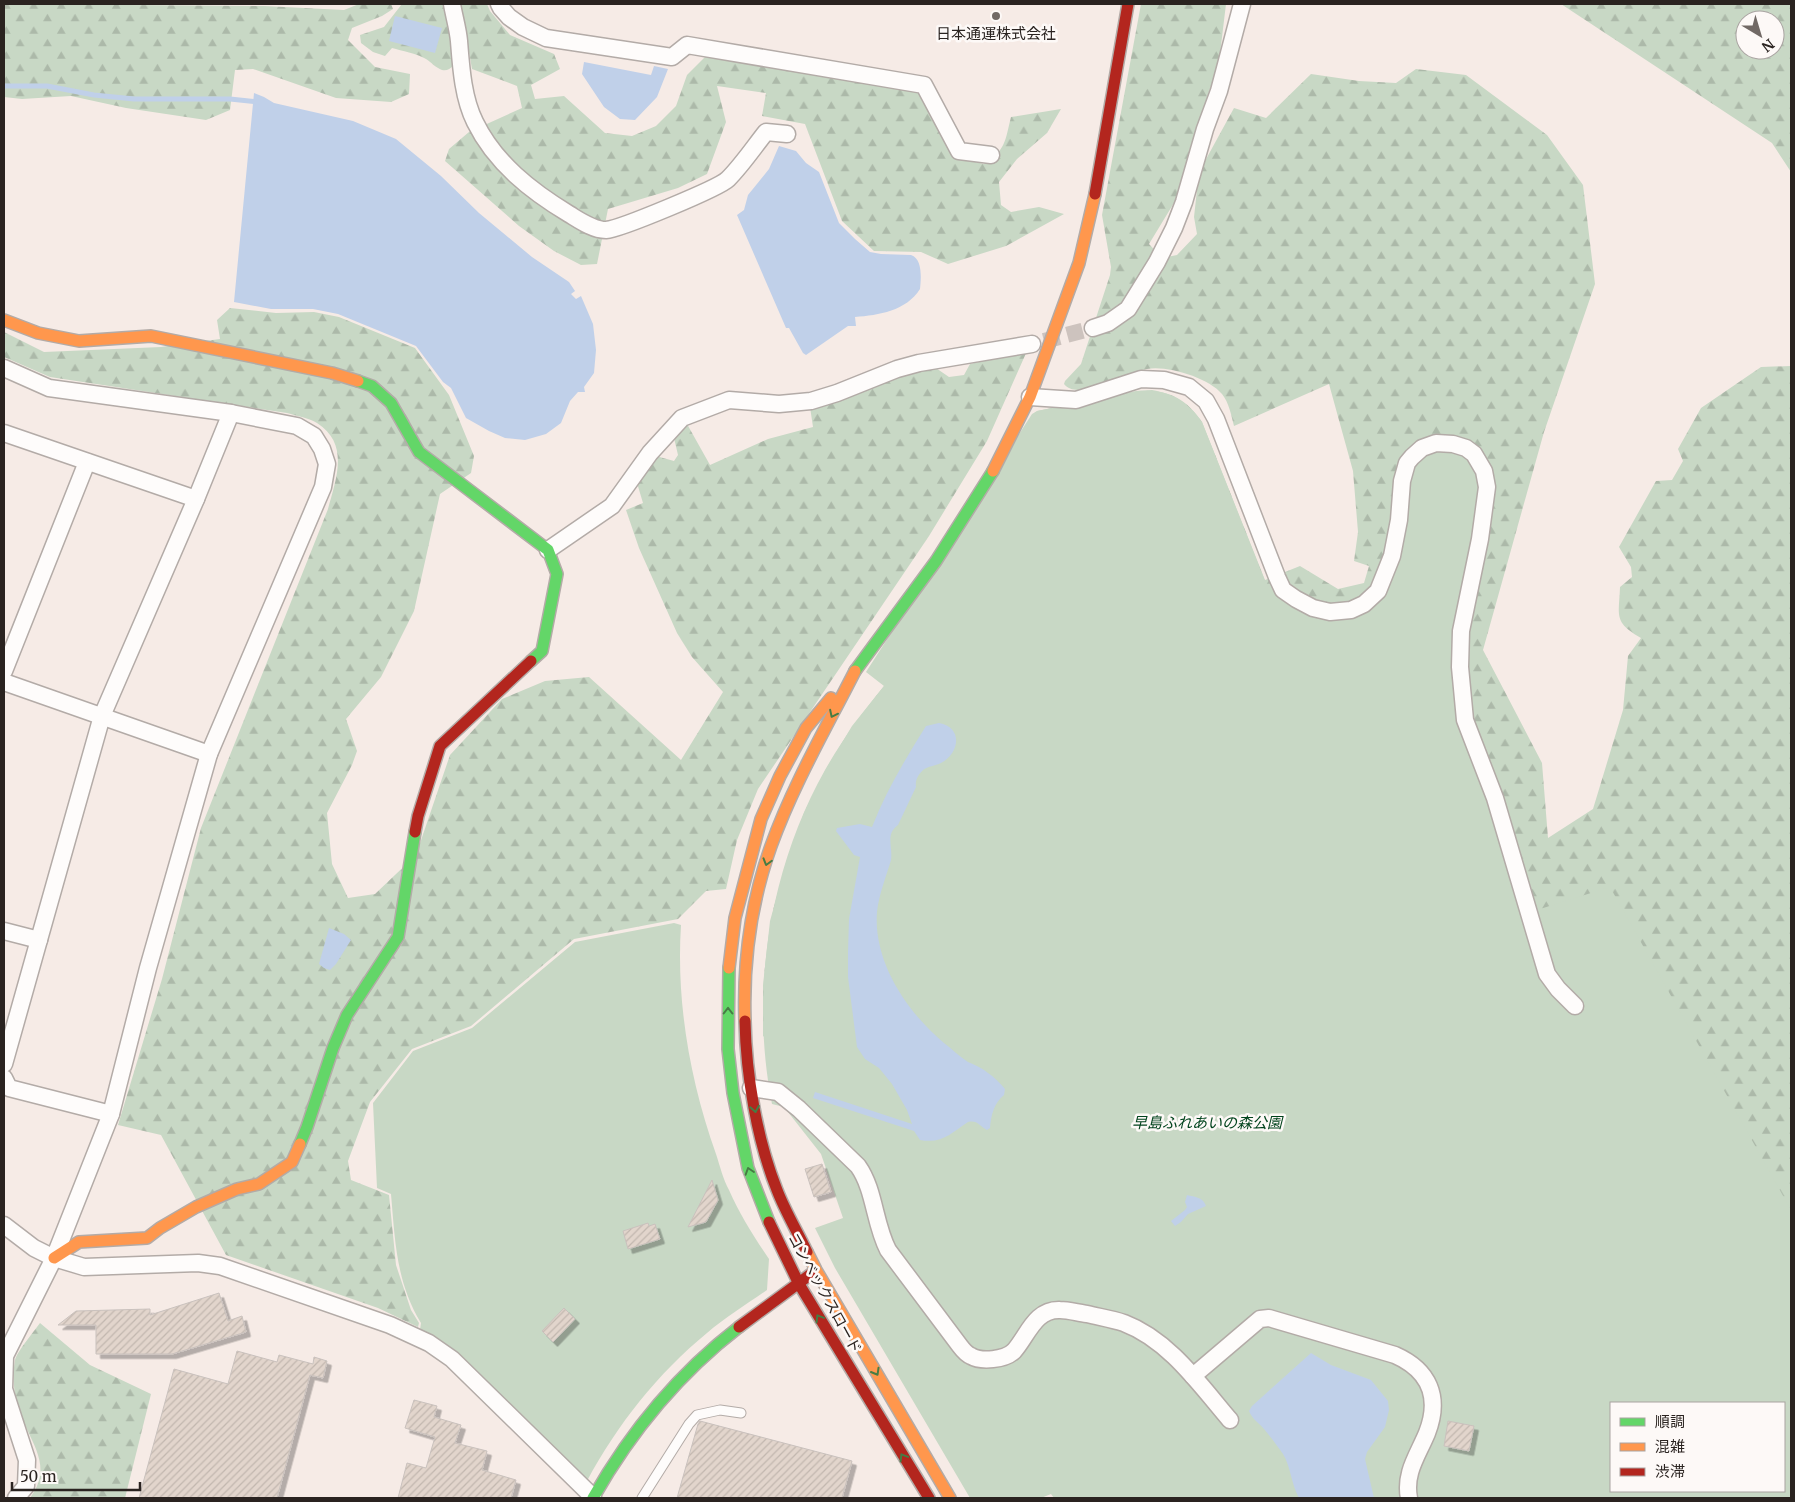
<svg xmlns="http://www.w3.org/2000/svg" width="1795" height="1502" font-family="Merriweather,'Noto Sans JP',serif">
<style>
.forest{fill:url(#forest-firs);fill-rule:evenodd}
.green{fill:#c8d8c5;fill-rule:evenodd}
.water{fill:#c0d0e9}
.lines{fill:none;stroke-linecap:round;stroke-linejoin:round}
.stream{stroke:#c0d0e9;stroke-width:5}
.building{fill:url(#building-hatch);stroke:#c9c1bd;filter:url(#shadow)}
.street-tunnel{stroke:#cdc3be;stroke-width:16;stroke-dasharray:16 8;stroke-linecap:butt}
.lane-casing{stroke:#b3aba7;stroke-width:11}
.street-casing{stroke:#b3aba7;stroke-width:19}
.fast-casing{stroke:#b3aba7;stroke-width:14}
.slow-casing{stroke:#b3aba7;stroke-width:14}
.jam-casing{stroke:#b3aba7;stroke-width:14}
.lane{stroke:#fefcfb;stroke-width:9}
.street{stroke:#fefcfb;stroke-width:16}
.fast{stroke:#63d668;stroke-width:11}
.slow{stroke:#ff974d;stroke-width:11}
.jam{stroke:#b3261e;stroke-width:11}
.oneway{stroke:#467c44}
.poi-dot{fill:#716965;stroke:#fdf9f7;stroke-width:2}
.labels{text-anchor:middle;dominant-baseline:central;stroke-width:5;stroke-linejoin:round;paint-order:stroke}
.poi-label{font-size:15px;fill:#2a2320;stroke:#fdf9f7}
.park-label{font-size:15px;font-style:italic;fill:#00431c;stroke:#fdf9f7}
.street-label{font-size:15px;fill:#2a2320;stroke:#fdf9f7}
</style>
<defs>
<pattern id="forest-firs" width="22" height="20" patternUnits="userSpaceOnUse" patternTransform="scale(1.25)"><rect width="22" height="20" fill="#c8d8c5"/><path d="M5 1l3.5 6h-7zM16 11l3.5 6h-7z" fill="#acb9a9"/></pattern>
<pattern id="building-hatch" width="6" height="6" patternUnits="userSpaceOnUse" patternTransform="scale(1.25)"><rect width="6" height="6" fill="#e2d5cc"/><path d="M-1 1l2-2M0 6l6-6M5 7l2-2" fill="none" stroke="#c2b7af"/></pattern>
<filter id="shadow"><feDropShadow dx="4.5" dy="4.5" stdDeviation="0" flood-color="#0004"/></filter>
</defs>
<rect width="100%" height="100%" fill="#f6ebe6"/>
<!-- forest -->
<g class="forest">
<path d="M4,4L264,6L344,10L359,4H391L393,9L382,16L352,28L348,40L375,67L410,74L409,94L391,102L336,98L253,69L235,70L230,110L206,120L126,108L71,96L22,99L4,97Z"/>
<path d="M402,4H487L490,11L510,35L554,54L560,69L531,85L535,99L564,96L605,133L632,136L656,126L676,106L687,75L705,57L840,74L918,87L955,157L984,164C1006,150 1005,141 1011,117L1061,109L1047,133L1017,159L999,182L1001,205L1011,212L1039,207L1064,214L1006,246L948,264L921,252L874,251L842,221L805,124L762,116L766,93L717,86L726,122L707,174L678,188L608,209L597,264L581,265L554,251L519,226L445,161L449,149L469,132L522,108L517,86L472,69L465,29C462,40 458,74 442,70C436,68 431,62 426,59C416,53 402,51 392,48L385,56L373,52L361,43L360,35L384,27Z"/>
<path d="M1141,4H1226L1219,62L1190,148L1180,193L1149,244L1162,258L1177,255L1197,234L1194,217L1199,172L1234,108L1266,118L1311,74L1359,81L1396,83L1416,69L1466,75L1547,135L1583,185L1595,284L1544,432L1483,650L1542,763L1548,838L1593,809L1623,710L1628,656L1641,638C1613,622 1619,616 1620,587L1632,577L1631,567L1619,547L1656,481L1672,480L1683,461L1678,449L1701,408L1761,367L1791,366V1498H1418L763,1036V985L770,921L786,863L804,813L825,771L852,726L884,686L1037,411L1137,391C1167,389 1185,397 1202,422L1265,580L1300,566L1338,589L1364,583L1369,566L1354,561L1358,532L1353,471L1329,384L1234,426C1231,414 1229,403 1222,394C1209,378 1167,365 1147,369C1126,373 1105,383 1085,389C1077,391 1069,390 1064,384L1065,381L1081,364L1110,275L1111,267L1102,215ZM1611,1403H1784V1491H1611Z"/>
<path d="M1561,4H1791V172L1772,143ZM1745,20H1775V50H1745Z"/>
<path d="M230,308L276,313L314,312L339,317L415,348L449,395L474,456L471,473L440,494L414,611L381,677L346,719L357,751L352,765L327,813L332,864L348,898L375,894L416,855L450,755L502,699L545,681L589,677L681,760L723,692L692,657L677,633L639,548L626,510L643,503L637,483L656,456L674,461L678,455L674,438L687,424L710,465L768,439L813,427L810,407L881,381L933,366L949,377L964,375L970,364L1027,351L987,441L929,536L758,789L737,840L726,889L706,891L678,919L574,939L471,1026L412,1049L370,1102L348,1161L351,1180L389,1195L396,1265L411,1310L419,1323L418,1327L378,1308L226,1255L161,1135L118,1125L162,979L201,828L328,509C336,479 350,444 317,423C309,418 297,416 287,413L50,377L4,357V332L44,352L161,347L220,339L217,320Z"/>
<path d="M40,1323L90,1365L151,1394L125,1498H30C54,1466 31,1444 20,1413C14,1398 12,1377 15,1360C16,1353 35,1330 40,1323Z"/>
</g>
<!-- green -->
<g class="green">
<path d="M1152,390C1174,394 1189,403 1202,422L1265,581L1276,595L1285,603L1298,611L1319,617L1383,596C1391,582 1398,566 1402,550C1408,524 1399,462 1430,452C1443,448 1451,449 1463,455C1473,460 1478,474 1480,484L1454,668L1521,915L1610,887L1791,1210V1498H1054L1051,1494L1041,1498H970L835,1268L815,1228L843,1218L821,1154L784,1107L772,1104C750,992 769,870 825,770C842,740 862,713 884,686L866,672L1032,414L1037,411L1137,391ZM1611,1403H1784V1491H1611Z"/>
<path d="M674,923L681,925C676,1002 690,1081 716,1154C720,1166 723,1179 729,1190C740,1215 754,1237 769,1259L767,1290C747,1304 726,1317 707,1333C658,1373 617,1425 587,1481L436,1338L420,1330L421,1323C396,1282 395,1240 391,1194L377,1188L373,1103L413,1051L472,1028L575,942Z"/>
</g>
<!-- water -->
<g class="water">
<path d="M395,16L442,28L435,53L389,41Z"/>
<path d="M584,62L651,75L654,66L668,69L657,97L635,120L620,119L604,107L582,74Z"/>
<path d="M254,93L264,97L274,103L353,121L396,139L441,176L479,213L532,257L569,282L575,291L571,294L576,299L581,296L593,324L596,350L594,373L584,387L585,392H578L570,401L561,423L546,434L525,440L505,438L489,431L466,418L451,388L443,382L416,346L338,314L313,309H271L234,302Z"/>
<path d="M779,146L796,151L806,163L819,172L839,223L855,239L870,252L881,254L911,255C923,259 921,279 920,289C906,311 879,315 855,317L856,326H848L806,355L803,353L789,328H786L737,215L744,210L748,195L769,169Z"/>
<path d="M939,723C963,727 960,753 941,763C935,766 928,766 923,770C918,775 915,780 916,787L898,825C885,834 893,847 891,860C886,877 879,894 877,912C873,962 907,1012 944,1043C952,1049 960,1057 968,1062C975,1065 982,1068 988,1073C994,1077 1000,1083 1005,1089L1004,1095C994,1103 991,1115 990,1128L987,1130C979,1126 978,1120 968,1122C951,1133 943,1144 920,1140L914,1131L813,1098L815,1092L912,1124L907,1110L892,1084L879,1068L865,1059L857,1047L848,977V952L849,919L860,857L854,855L836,831L837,828L860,824L872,827C886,791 906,758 926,726Z"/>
<path d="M329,928L344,934L351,940L336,964L330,970L324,968L319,964Z"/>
<path d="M1187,1195C1195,1197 1203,1197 1206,1206L1188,1214L1181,1222L1175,1226L1171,1221L1185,1210L1187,1207L1185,1202Z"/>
<path d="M1311,1353L1331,1365L1371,1380L1388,1401L1389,1410L1385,1427L1367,1452L1365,1459L1374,1498H1299C1291,1484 1291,1467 1283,1454C1277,1446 1271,1437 1264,1429C1259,1423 1252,1419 1249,1411L1252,1406Z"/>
</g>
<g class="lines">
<!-- stream -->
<path class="stream" d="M4,86H47L94,95L134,99H230L258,102"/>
</g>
<!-- building -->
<g class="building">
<path d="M822,1164L831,1192L814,1197L805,1169Z"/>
<path d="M712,1180L718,1200L706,1222L688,1227Z"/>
<path d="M648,1223L649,1226L655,1224L660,1239L628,1249L623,1231Z"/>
<path d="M219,1293L228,1321L242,1316L246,1332L172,1354H96V1325H58L76,1311L150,1309V1315Z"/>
<path d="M564,1308L575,1319L553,1342L542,1331Z"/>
<path d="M237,1351L277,1362L279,1355L313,1364L314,1357L327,1361L323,1378L310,1375L277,1498H139L174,1369L228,1384Z"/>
<path d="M414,1400L437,1406L434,1417L461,1425L455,1443L487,1451L482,1470L516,1480L511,1498H398L407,1463L426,1468L435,1437L405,1428Z"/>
<path d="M700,1421L852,1461L842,1498H677L698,1424Z"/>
<path d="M1448,1421L1474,1426L1469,1451L1444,1446Z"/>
</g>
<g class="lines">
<!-- street-tunnel -->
<path class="street-tunnel" d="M1044,341L1093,328"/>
<!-- lane casing -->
<g class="lane-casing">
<path id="lane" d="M642,1498L689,1424L697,1415L720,1410L741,1413"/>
</g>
<!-- street casing -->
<g class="street-casing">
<g id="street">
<path d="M452,4C454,16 458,29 459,41C461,67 463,98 475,122C495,163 531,191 569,214C579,220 593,230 606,230C620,229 719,188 728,179C742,165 754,147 766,132L787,134"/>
<path d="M499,4L501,8L509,17L523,27L546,38L672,57L687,45L924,85L959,151L991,155"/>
<path d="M1093,328L1108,323L1128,309L1157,262L1174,228L1184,202L1205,129L1219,91L1242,4"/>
<path d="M4,368L49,388L231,413L297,426L314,436L322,449L327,464L323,487L209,754L148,968L111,1114L54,1258L5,1356L4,1389L27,1460L26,1486L16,1498"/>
<path d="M1030,397L1076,400L1141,379L1164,380L1189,387L1206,401L1216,419L1277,577L1283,590L1296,599L1313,608L1330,612L1351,610L1364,604L1378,591L1392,556L1399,520L1402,481L1407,463L1412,457L1422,448L1436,443L1453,444L1466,448L1474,454L1484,471L1487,487L1480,539L1461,631L1460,667L1465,720L1495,798L1547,974L1558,989L1575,1006"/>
<path d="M4,433L196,499"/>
<path d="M548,550L612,506L650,453L682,418L729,400L779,404L811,401L837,393L897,369L919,363L1032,344"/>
<path d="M4,671L87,462"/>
<path d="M4,682L209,754"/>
<path d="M4,931L39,940"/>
<path d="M4,1064L102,716L196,499L231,413"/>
<path d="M4,1078L9,1088L111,1114"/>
<path d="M751,1088L778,1092L799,1109L858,1166C875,1190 874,1223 888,1250L960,1346C963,1350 966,1354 971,1356C981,1362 1005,1360 1014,1351C1028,1335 1035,1309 1060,1310C1069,1310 1078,1313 1087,1314C1099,1317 1112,1319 1124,1323C1169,1340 1200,1385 1230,1420"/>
<path d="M4,1225L34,1248L54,1258L84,1267L198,1263L220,1266L390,1325L429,1343L452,1359L593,1497"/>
<path d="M1193,1376L1260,1319L1269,1318L1395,1355C1429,1370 1441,1397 1427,1433C1418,1455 1404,1473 1409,1498"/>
</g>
</g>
<!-- fast casing -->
<g class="fast-casing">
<g id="fast">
<path d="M358,381L372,386L391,403L419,452L548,550L557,574L542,651L531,661"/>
<path d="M855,671L936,561L993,471"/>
<path d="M729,968L728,1049L733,1093L748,1168L769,1222"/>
<path d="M300,1144L307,1127L333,1048L347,1015L398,937L415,832"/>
<path d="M593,1498C631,1431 678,1374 739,1327"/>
</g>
</g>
<!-- slow casing -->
<g class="slow-casing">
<g id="slow">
<path d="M4,320L38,333L79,341L151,336L332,373L358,381"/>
<path d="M993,471L1030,397L1079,263L1095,194"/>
<path d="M729,968L735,918L761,819L780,776L806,728L831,698"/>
<path d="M745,1021C743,962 751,902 771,846C793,785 826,728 855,671"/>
<path d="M807,1252L816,1270L950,1498"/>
<path d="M54,1258L79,1242L147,1238L160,1228L196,1207L237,1189L259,1184L292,1162L300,1144"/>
</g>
</g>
<!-- jam casing -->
<g class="jam-casing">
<g id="jam">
<path d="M1095,194L1128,4"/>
<path d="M415,832L418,816L440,746L531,661"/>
<path d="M745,1021C746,1075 757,1140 777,1190C785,1211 797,1231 807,1252"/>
<path d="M769,1222L799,1284L929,1498"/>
<path d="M739,1327L811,1274"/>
</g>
</g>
<!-- lane -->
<use href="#lane" class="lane"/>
<!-- street -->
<use href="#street" class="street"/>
<!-- fast -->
<use href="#fast" class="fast"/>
<!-- slow -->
<use href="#slow" class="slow"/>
<!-- jam -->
<use href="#jam" class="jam"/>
</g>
<!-- one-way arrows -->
<defs><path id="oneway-chevron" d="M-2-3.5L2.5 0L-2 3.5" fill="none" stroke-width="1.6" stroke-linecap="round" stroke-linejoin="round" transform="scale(1.25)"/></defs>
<g class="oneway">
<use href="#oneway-chevron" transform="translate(833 714) rotate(116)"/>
<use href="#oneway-chevron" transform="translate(767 862) rotate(106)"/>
<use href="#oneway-chevron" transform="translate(728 1011) rotate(-90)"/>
<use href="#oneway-chevron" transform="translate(755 1109) rotate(80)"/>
<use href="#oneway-chevron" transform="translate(749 1171) rotate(-108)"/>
<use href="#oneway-chevron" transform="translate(819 1318) rotate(-121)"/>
<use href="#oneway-chevron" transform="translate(876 1372) rotate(60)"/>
<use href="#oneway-chevron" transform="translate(903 1457) rotate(-121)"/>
</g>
<!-- markers -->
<circle class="poi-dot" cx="996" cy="16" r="5"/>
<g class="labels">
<!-- poi labels -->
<g class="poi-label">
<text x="996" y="33">日本通運株式会社</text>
</g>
<!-- park labels -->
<g class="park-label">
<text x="1207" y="1122">早島ふれあいの森公園</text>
</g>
<!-- street labels -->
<g class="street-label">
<text transform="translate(825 1293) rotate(61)">コンベックスロード</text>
</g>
</g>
<!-- border -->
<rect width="1795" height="1502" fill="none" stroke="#2a2320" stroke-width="10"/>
<!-- legend -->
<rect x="1610" y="1402" width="175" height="90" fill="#fdf9f7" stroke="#a9a3a1"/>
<rect x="1620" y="1418" width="25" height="8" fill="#63d668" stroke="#a9a3a1"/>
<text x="1655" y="1427" font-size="15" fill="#2a2320">順調</text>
<rect x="1620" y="1443" width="25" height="8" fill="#ff974d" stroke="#a9a3a1"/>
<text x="1655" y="1452" font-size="15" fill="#2a2320">混雑</text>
<rect x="1620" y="1468" width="25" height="8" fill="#b3261e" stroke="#a9a3a1"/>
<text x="1655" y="1477" font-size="15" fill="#2a2320">渋滞</text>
<!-- north arrow -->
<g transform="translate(1760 35) rotate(142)"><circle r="24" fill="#fdf9f7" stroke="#a9a3a1"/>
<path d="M0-4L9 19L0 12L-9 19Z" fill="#716965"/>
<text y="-8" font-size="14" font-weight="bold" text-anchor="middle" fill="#2a2320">N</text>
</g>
<!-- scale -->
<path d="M12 1482v8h128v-8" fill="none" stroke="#2a2320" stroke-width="2.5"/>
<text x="20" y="1482" font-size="15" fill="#2a2320" stroke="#fdf9f7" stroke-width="4" paint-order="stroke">50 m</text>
</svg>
